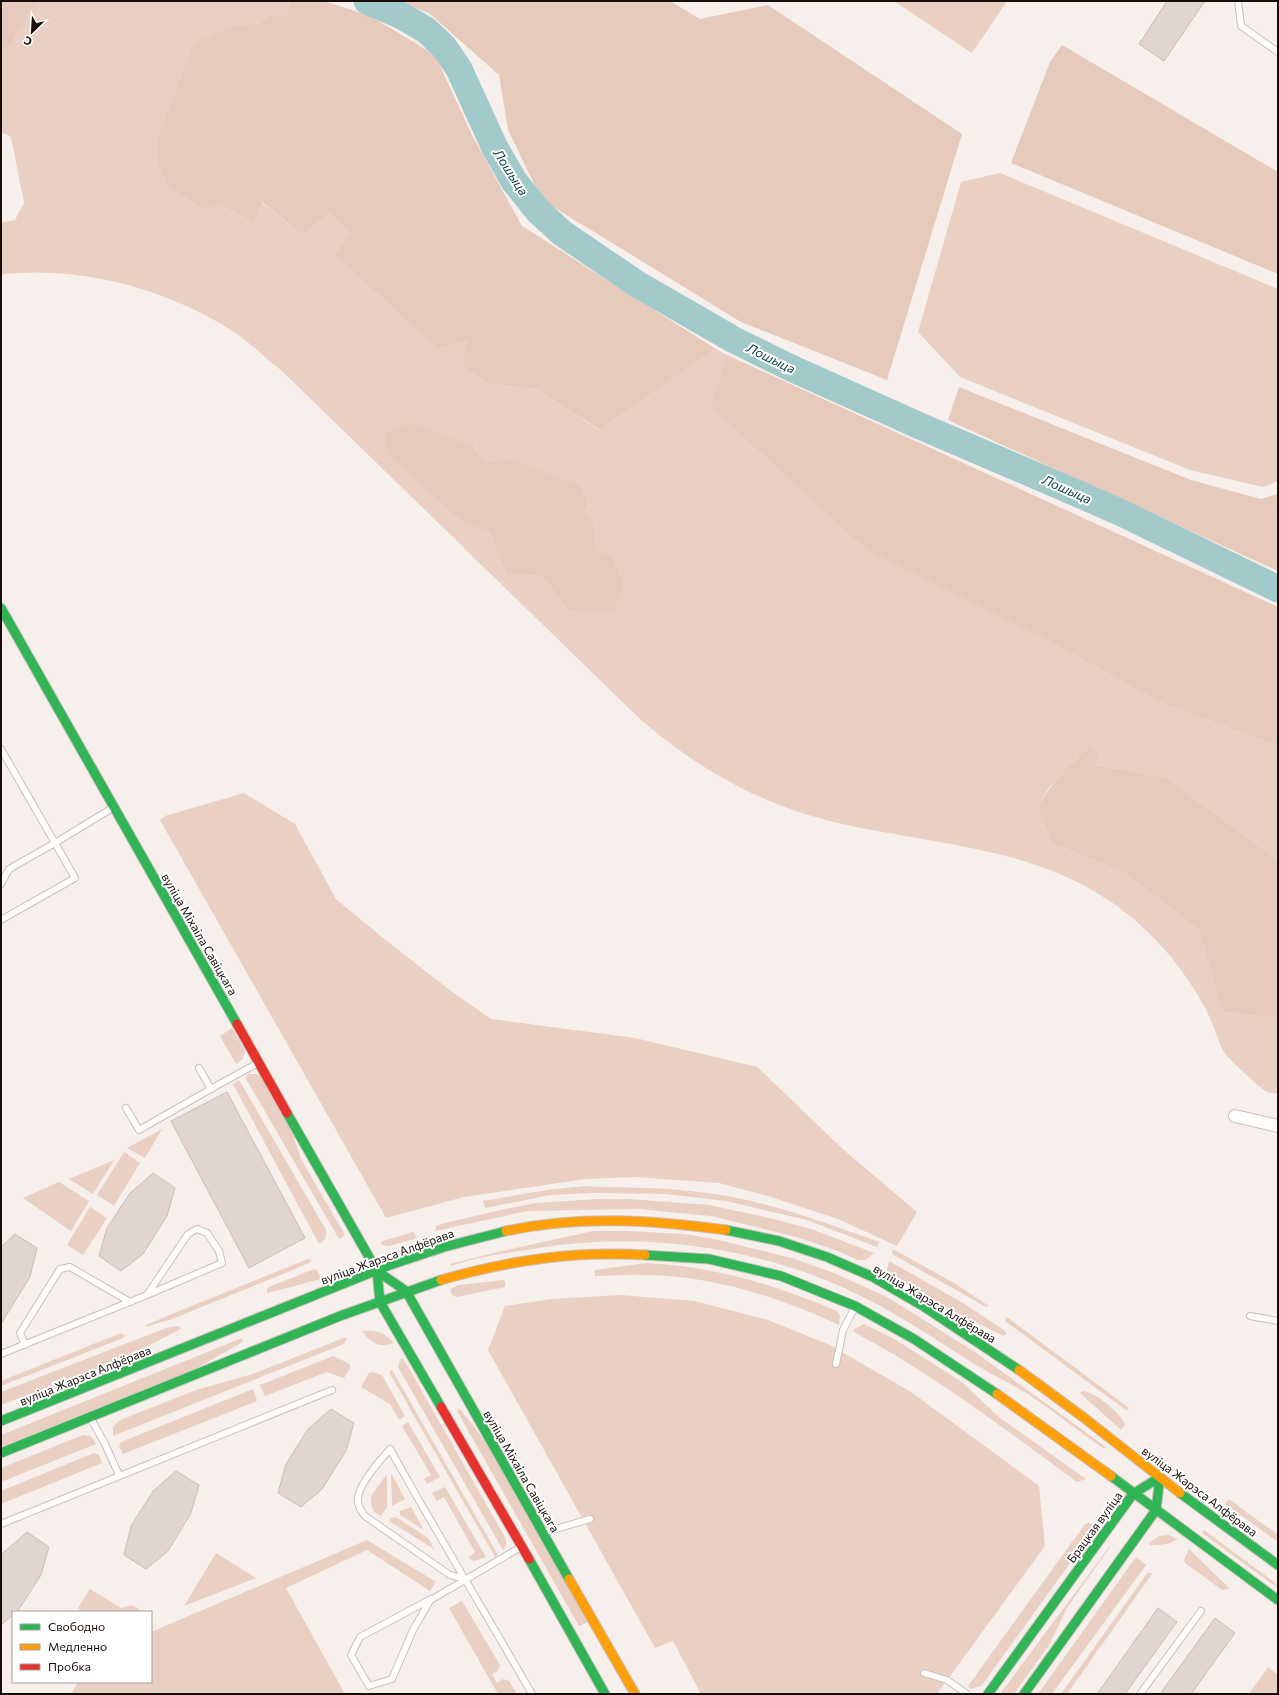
<svg xmlns="http://www.w3.org/2000/svg" width="1279" height="1695" font-family="Commissioner,sans-serif">
<style>
.green{fill:#ead0c2;fill-rule:evenodd}
.forest{fill:#e6cabc}
.lines{fill:none;stroke-linecap:round;stroke-linejoin:round}
.river{stroke:#a3cacb;stroke-width:27}
.building{fill:#e2d5cf;stroke:#c8bfba}
.lane-casing{stroke:#c9c0bc;stroke-width:8}
.street-casing{stroke:#c9c0bc;stroke-width:14}
.fast-casing{stroke:#c9c0bc;stroke-width:11}
.slow-casing{stroke:#c9c0bc;stroke-width:11}
.jam-casing{stroke:#c9c0bc;stroke-width:11}
.lane{stroke:#fefdfc;stroke-width:6}
.street{stroke:#fefdfc;stroke-width:12}
.fast{stroke:#30b455;stroke-width:9}
.slow{stroke:#ff9f0a;stroke-width:9}
.jam{stroke:#e5322d;stroke-width:9}
.labels{text-anchor:middle;dominant-baseline:central;stroke-width:4;stroke-linejoin:round;paint-order:stroke}
.street-label{font-size:12px;fill:#180d08;stroke:#fff}
.water-label{font-size:13px;font-style:italic;fill:#0b4345;stroke:#fff}
</style>
<rect width="100%" height="100%" fill="#f6efeb"/>
<!-- green -->
<g class="green">
<path d="M41,1H290V9L284,18L269,15L260,23L230,27L217,204L253,222L261,202L302,235L329,214L350,232L424,335L438,349L467,340L493,385L535,389L598,429L716,349L727,355L710,406L1036,634L1162,703L1278,746V860L1166,778L1095,765L1078,757L1048,789L1038,807L1052,843L1125,873L1199,930L1222,1012L1278,1018V1094C1275,1093 1270,1093 1267,1092C1261,1089 1226,1057 1224,1052C1218,1041 1215,1028 1209,1016C1204,1005 1197,993 1190,983C1169,950 1138,919 1105,898C1026,846 928,844 838,823C761,805 699,770 640,719L282,371C268,360 254,347 240,336C171,289 84,266 1,274V223L15,220L24,203L11,137L1,132V50L10,47L27,15ZM475,446L484,463L593,521L598,553L569,611L542,576L506,574L489,531L466,525Z"/>
<path d="M894,1H1007L972,53Z"/>
<path d="M1000,173L1278,289V481L1263,487L1190,470L960,377L918,332L961,182Z"/>
<path d="M244,793L295,824L336,899L388,942L451,991L491,1019L635,1038L757,1067L845,1151L917,1212L897,1246L838,1219L771,1197L719,1183L634,1177L585,1179L464,1197L386,1218L160,820L165,816Z"/>
<path d="M232,1028L245,1051L243,1059L236,1064L220,1036Z"/>
<path d="M248,1074H256L263,1076L285,1112L301,1159L344,1233L343,1237L339,1239L245,1077Z"/>
<path d="M239,1080L326,1230C327,1237 325,1241 319,1244L233,1084Z"/>
<path d="M162,1129L145,1158L127,1148Z"/>
<path d="M124,1152L140,1163L114,1206L97,1195Z"/>
<path d="M114,1160L93,1194L69,1179Z"/>
<path d="M59,1182L89,1201L71,1231L23,1198Z"/>
<path d="M585,1186C620,1188 656,1187 691,1191C756,1197 819,1220 879,1242L877,1247L807,1220L726,1201L665,1194L595,1193L550,1195L485,1208L483,1201L547,1190Z"/>
<path d="M597,1199H630L709,1205L774,1219L814,1230L874,1253L866,1260H858L838,1251L796,1237L711,1216L638,1209L527,1211L435,1231L436,1226L441,1224L505,1209L536,1203Z"/>
<path d="M90,1207L107,1218L83,1255L67,1245Z"/>
<path d="M593,1231H628L684,1234L714,1239L792,1258L834,1273L887,1297L975,1352L1106,1447L1104,1449C1078,1431 1053,1410 1026,1393C1010,1383 993,1375 976,1365C933,1338 891,1309 844,1288C750,1246 639,1231 538,1248C509,1253 478,1256 451,1266L450,1265V1264L493,1253Z"/>
<path d="M413,1232L417,1238L389,1246L381,1245V1242L383,1241Z"/>
<path d="M893,1249L954,1283L989,1306L986,1307L892,1254Z"/>
<path d="M308,1259L311,1260L309,1263L288,1272L172,1319L145,1327L146,1325L167,1316Z"/>
<path d="M889,1261L963,1303L1004,1330L1006,1333L1004,1336L958,1314L891,1275L887,1270Z"/>
<path d="M646,1263C713,1266 776,1285 837,1311L840,1315L839,1325C777,1296 710,1275 641,1275C626,1274 611,1276 595,1276V1270Z"/>
<path d="M314,1269L317,1270L321,1279L267,1293V1289L269,1287Z"/>
<path d="M503,1280L505,1281V1287L457,1297L452,1295L450,1289L459,1285Z"/>
<path d="M620,1295L695,1301L768,1320L830,1345L911,1392L1039,1486L1045,1546L937,1694H701L673,1641L655,1648L488,1350L505,1306L552,1299Z"/>
<path d="M1007,1317L1129,1408L1127,1411L1005,1321Z"/>
<path d="M864,1324L896,1340L962,1382L1000,1418L1086,1479L1077,1482C1005,1429 933,1374 854,1332V1329Z"/>
<path d="M177,1326L181,1328L179,1330L140,1350L85,1374L1,1405V1392L166,1328Z"/>
<path d="M362,1331C376,1329 385,1333 394,1343C378,1348 372,1344 362,1331Z"/>
<path d="M121,1333L125,1336L123,1338L1,1386V1381Z"/>
<path d="M346,1337L347,1339L344,1344L113,1436V1427L118,1421L196,1390L253,1374Z"/>
<path d="M242,1338L243,1342L195,1369L1,1447V1435Z"/>
<path d="M333,1356L346,1362L350,1365V1368L344,1378L327,1372L265,1396L260,1385Z"/>
<path d="M403,1358L506,1539V1546L503,1550L398,1367L400,1360Z"/>
<path d="M392,1370L498,1555L495,1557L389,1372Z"/>
<path d="M373,1372L382,1375L405,1416L399,1420L390,1404L361,1387L369,1373Z"/>
<path d="M253,1389L257,1401L123,1454L119,1447L121,1442Z"/>
<path d="M1083,1391C1095,1392 1122,1414 1125,1425L1121,1430L1080,1393Z"/>
<path d="M460,1409L489,1446L588,1622L579,1626L457,1411Z"/>
<path d="M408,1422L440,1477L427,1484L424,1479L431,1475L402,1426Z"/>
<path d="M83,1435L91,1436L96,1444L1,1482V1468Z"/>
<path d="M94,1453L99,1455L102,1463L1,1504V1491Z"/>
<path d="M391,1473L405,1499L392,1506Z"/>
<path d="M387,1474V1507L381,1516L374,1512L371,1504V1496Z"/>
<path d="M445,1487L486,1557L474,1561L468,1558L475,1552L444,1497L437,1501L432,1493Z"/>
<path d="M1229,1499L1278,1535V1542L1225,1504Z"/>
<path d="M411,1507L424,1530L400,1515V1511Z"/>
<path d="M396,1517L428,1538L434,1549L389,1521L391,1518Z"/>
<path d="M1089,1523L1097,1526L985,1681L981,1686L971,1689L968,1686L1085,1524Z"/>
<path d="M1204,1530L1278,1585V1588L1202,1533Z"/>
<path d="M1169,1535L1177,1539C1169,1545 1160,1545 1150,1545L1149,1543L1159,1536Z"/>
<path d="M367,1540L436,1582L430,1591L367,1550L286,1588L345,1694H71L78,1682H151V1632Z"/>
<path d="M1109,1547H1110L1067,1608L1049,1645L1014,1694H1000Z"/>
<path d="M1189,1549L1230,1589L1222,1590L1185,1563L1184,1560Z"/>
<path d="M216,1553L256,1578L184,1606Z"/>
<path d="M1136,1557L1146,1565L1052,1694H1038Z"/>
<path d="M1148,1572L1152,1574L1067,1694H1061Z"/>
<path d="M90,1589L121,1608L132,1605L143,1612H84L78,1608Z"/>
<path d="M462,1601L500,1665L498,1671L492,1674L497,1683L503,1679L509,1681L517,1694H498L449,1608Z"/>
<path d="M1268,1667L1278,1675V1694H1249Z"/>
</g>
<!-- forest -->
<g class="forest">
<path d="M1,1H41L27,15L10,47L1,50Z"/>
<path d="M290,1H324L370,16L435,55L472,135L522,226L716,349L599,429L535,389L493,385L463,367L467,340L438,349L336,255L350,232L329,214L302,235L262,202L253,222L217,204L205,209L170,188L159,166L157,140L194,44L230,27L260,23L269,15L284,17L290,9Z"/>
<path d="M396,1H670L700,19L768,5L962,134L887,380L741,322L542,200L508,130L499,75L429,13Z"/>
<path d="M1062,45L1278,172V274L1011,163L1050,62Z"/>
<path d="M727,355L1278,607V746L1162,703L1036,634L865,548L710,406Z"/>
<path d="M959,387L1191,480L1261,499L1278,494V571L948,420Z"/>
<path d="M412,424L475,447L484,462L511,460L580,486L588,503L583,512L593,521L598,553L612,557L624,585L613,611H569L542,576L506,574L489,531L466,525L387,453L386,434Z"/>
<path d="M1090,747L1098,753L1095,765L1166,778L1278,860V1018L1222,1012L1199,930L1125,873L1052,843L1038,807C1051,783 1070,764 1090,747Z"/>
</g>
<g class="lines">
<!-- river -->
<path class="river" d="M367,1L400,15L426,30L444,47L459,69L495,148L514,181L538,211L562,233L637,284L734,340L791,368L920,426L1067,489L1126,515L1278,589"/>
</g>
<!-- building -->
<g class="building">
<path d="M1167,1H1205L1164,61L1139,44Z"/>
<path d="M227,1092L305,1238L249,1268L171,1121Z"/>
<path d="M153,1173L175,1188L167,1216L143,1254L121,1271L99,1256L107,1228L130,1193Z"/>
<path d="M15,1234L37,1248L30,1277L1,1324V1247Z"/>
<path d="M331,1409L354,1423L346,1451L322,1489L301,1507L278,1493L286,1464L308,1429Z"/>
<path d="M176,1471L199,1485L191,1513L168,1551L146,1569L124,1555L131,1526L153,1491Z"/>
<path d="M27,1532L49,1547L41,1575L17,1612H13V1615L1,1625V1556L4,1552Z"/>
<path d="M1158,1608L1177,1622L1125,1694H1097Z"/>
<path d="M1215,1618L1235,1633L1191,1694H1160Z"/>
</g>
<g class="lines">
<!-- lane casing -->
<g class="lane-casing">
<g id="lane">
<path d="M1238,1L1241,26L1278,52"/>
<path d="M1,749L55,843L9,869L1,884"/>
<path d="M1,920L75,878L55,843L114,807"/>
<path d="M199,1068L211,1089"/>
<path d="M126,1108L139,1130L216,1086L258,1063"/>
<path d="M1250,1316L1278,1321"/>
<path d="M25,1345L20,1333L60,1269L70,1267L130,1302"/>
<path d="M1,1354L147,1295L222,1263L219,1251L207,1233L197,1229L188,1234L147,1295"/>
<path d="M836,1364L843,1330L855,1307"/>
<path d="M90,1417L105,1444L119,1475"/>
<path d="M1,1524L332,1390"/>
<path d="M545,1532L590,1519"/>
<path d="M466,1579L450,1575L365,1516C361,1511 357,1505 358,1499C358,1485 381,1459 390,1449C436,1532 485,1612 532,1694"/>
<path d="M431,1599L413,1630L392,1679L369,1686L351,1655L360,1637L431,1599L434,1598L521,1547"/>
<path d="M924,1673L947,1680L967,1694"/>
<path d="M1140,1694L1201,1611"/>
</g>
</g>
<!-- street casing -->
<g class="street-casing">
<path id="street" d="M1235,1116L1278,1126"/>
</g>
<!-- fast casing -->
<g class="fast-casing">
<g id="fast">
<path d="M1,608L237,1024"/>
<path d="M287,1113L377,1271L380,1302L441,1407"/>
<path d="M726,1230L779,1241L827,1257L873,1277L923,1306L1019,1370"/>
<path d="M645,1255L709,1259L781,1276L855,1306L914,1339L997,1394"/>
<path d="M377,1271L406,1291L569,1579"/>
<path d="M1,1421L390,1265L444,1247L506,1231"/>
<path d="M1,1453L340,1316L441,1280"/>
<path d="M1111,1476L1278,1600"/>
<path d="M1180,1493L1278,1565"/>
<path d="M529,1559L605,1694"/>
<path d="M988,1694L1133,1494L1160,1477"/>
<path d="M1024,1694L1156,1510L1160,1477"/>
</g>
</g>
<!-- slow casing -->
<g class="slow-casing">
<g id="slow">
<path d="M506,1231C579,1215 653,1220 726,1230"/>
<path d="M441,1280C511,1260 573,1251 645,1255"/>
<path d="M1019,1370L1083,1417L1180,1493"/>
<path d="M997,1394L1111,1476"/>
<path d="M569,1579L635,1694"/>
</g>
</g>
<!-- jam casing -->
<g class="jam-casing">
<g id="jam">
<path d="M237,1024L287,1113"/>
<path d="M441,1407L529,1559"/>
</g>
</g>
<!-- lane -->
<use href="#lane" class="lane"/>
<!-- street -->
<use href="#street" class="street"/>
<!-- fast -->
<use href="#fast" class="fast"/>
<!-- slow -->
<use href="#slow" class="slow"/>
<!-- jam -->
<use href="#jam" class="jam"/>
</g>
<g class="labels">
<!-- street labels -->
<g class="street-label">
<text transform="translate(200 934) rotate(60)">вуліца Міхаіла Савіцкага</text>
<text transform="translate(387 1256) rotate(-20)">вуліца Жарэса Алфёрава</text>
<text transform="translate(935 1303) rotate(31)">вуліца Жарэса Алфёрава</text>
<text transform="translate(85 1375) rotate(-22)">вуліца Жарэса Алфёрава</text>
<text transform="translate(522 1471) rotate(60)">вуліца Міхаіла Савіцкага</text>
<text transform="translate(1200 1491) rotate(37)">вуліца Жарэса Алфёрава</text>
<text transform="translate(1094 1527) rotate(-54)">Брацкая вуліца</text>
</g>
<!-- water labels -->
<g class="water-label">
<text transform="translate(511 172) rotate(57)">Лошыца</text>
<text transform="translate(771 358) rotate(26)">Лошыца</text>
<text transform="translate(1067 489) rotate(24)">Лошыца</text>
</g>
</g>
<!-- border -->
<rect width="1279" height="1695" fill="none" stroke="#180d08" stroke-width="4"/>
<!-- legend -->
<rect x="12" y="1611" width="140" height="72" fill="#ffffff" stroke="#a39e9c"/>
<rect x="20" y="1624" width="20" height="6" fill="#30b455" stroke="#a39e9c"/>
<text x="48" y="1631" font-size="12" fill="#180d08">Свободно</text>
<rect x="20" y="1644" width="20" height="6" fill="#ff9f0a" stroke="#a39e9c"/>
<text x="48" y="1651" font-size="12" fill="#180d08">Медленно</text>
<rect x="20" y="1664" width="20" height="6" fill="#e5322d" stroke="#a39e9c"/>
<text x="48" y="1671" font-size="12" fill="#180d08">Пробка</text>
<!-- north arrow -->
<g transform="translate(32 32) rotate(205)" stroke="#ffffff" stroke-width="3" paint-order="stroke">
<path d="M0-3L7 15L0 10L-7 15Z" fill="#180d08"/>
<text y="-6" font-size="11" font-weight="bold" text-anchor="middle" fill="#180d08">С</text>
</g>
</svg>
